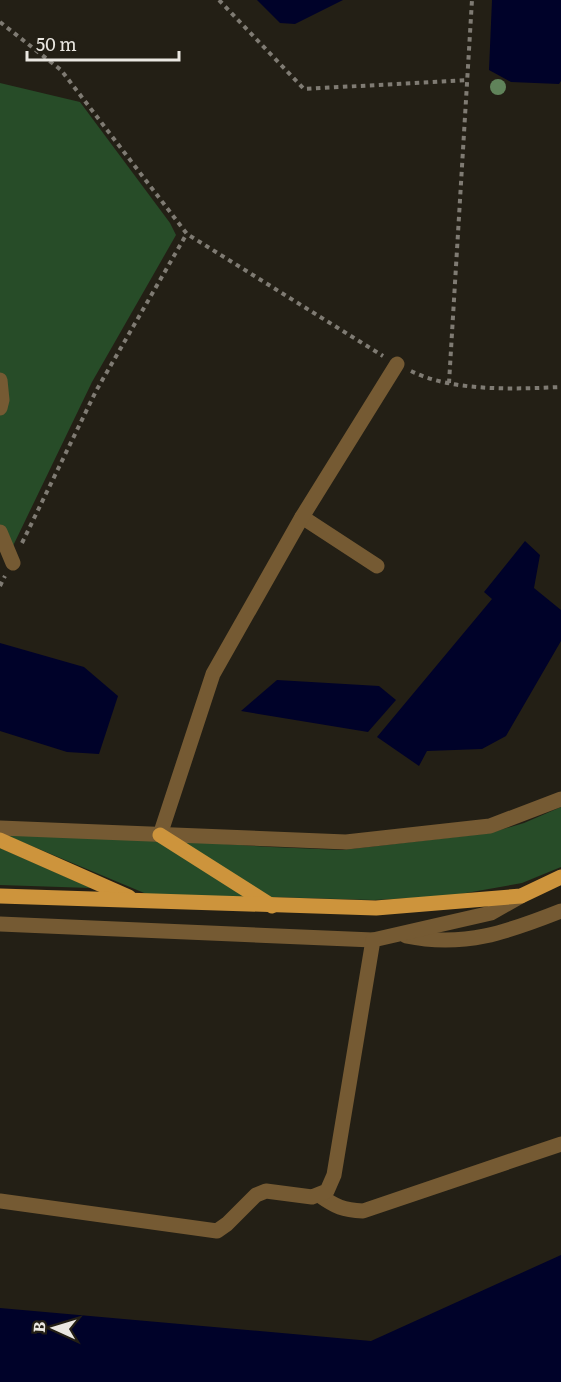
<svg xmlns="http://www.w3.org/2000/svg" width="561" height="1382" font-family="Literata,serif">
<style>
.green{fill:#274c28}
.water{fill:#000229}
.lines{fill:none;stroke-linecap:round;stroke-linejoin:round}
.path{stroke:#7f7b73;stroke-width:4;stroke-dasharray:4.5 4.5;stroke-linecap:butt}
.minor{stroke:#755a33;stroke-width:15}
.major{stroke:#cd943c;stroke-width:15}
.tree{fill:#60835a}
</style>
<rect width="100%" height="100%" fill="#231f15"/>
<!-- green -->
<g class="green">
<path d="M0,83L80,102L170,223L176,235L92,382L12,548L0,549Z"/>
<path d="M561,807V867L522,883L449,896L374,900L269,897L177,841L271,847L342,850L490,833L524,823Z"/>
<path d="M3,834L159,839L247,895L246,900L149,895Z"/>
<path d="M0,848L91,888L0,885Z"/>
</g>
<!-- water -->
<g class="water">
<path d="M257,0H343L295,24L280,23Z"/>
<path d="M492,0H561V81L559,84L511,82L489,70Z"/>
<path d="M525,541L540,555L534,588L561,610V641L506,736L482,749L427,751L419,766L377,737L492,599L484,592Z"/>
<path d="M0,643L84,667L118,696L99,754L67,752L0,731Z"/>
<path d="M277,680L379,686L396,700L368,732L241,711Z"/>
<path d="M561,1255V1382H0V1308L371,1341Z"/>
</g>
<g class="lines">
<!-- path -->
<g class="path">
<path d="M219,0L304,89L468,80"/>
<path d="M0,22L61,70L187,234L383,356"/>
<path d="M411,371C453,392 515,389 561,387"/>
<path d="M449,383L472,0"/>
<path d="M22,543L96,391L186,235"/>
<path d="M0,586L5,576"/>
</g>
<!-- minor -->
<g class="minor">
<path d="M0,380L2,400L0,408"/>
<path d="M302,517L377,566"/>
<path d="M0,532L13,563"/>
<path d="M0,828L346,842L490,826L561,799"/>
<path d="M160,835L213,674L302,517L397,364"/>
<path d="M0,924L373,940"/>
<path d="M406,936C464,948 508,932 561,911"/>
<path d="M319,1195C336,1207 343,1210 363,1211L561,1144"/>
<path d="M0,1201L217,1231L227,1224L256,1195L266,1191L312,1197L327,1191L334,1175L373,940L491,913L521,896"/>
</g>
<!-- major -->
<g class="major">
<path d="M160,835L272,906"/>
<path d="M0,840L129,897"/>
<path d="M0,896L376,908L521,896L561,877"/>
</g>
</g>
<!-- trees -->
<circle class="tree" cx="498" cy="87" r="8"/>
<!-- north arrow -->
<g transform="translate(54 1328) rotate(274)" stroke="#231f15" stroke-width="4.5" paint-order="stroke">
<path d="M0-4.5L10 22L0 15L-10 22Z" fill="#eae7e1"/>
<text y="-9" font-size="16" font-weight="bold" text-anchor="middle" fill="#eae7e1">B</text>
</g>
<!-- scale -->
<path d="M27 51v9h152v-9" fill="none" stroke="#eae7e1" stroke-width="3"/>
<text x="36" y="51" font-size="18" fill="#eae7e1" stroke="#231f15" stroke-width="4.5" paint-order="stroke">50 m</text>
</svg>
